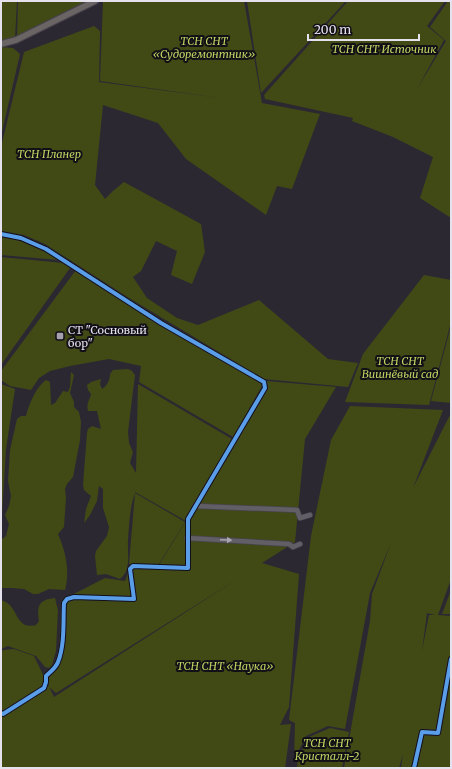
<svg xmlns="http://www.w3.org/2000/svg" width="452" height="769" font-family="Merriweather,serif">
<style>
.green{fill:#414a15;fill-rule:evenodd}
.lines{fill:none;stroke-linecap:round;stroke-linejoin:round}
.minor-casing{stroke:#47434c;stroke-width:6}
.major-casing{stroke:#47434c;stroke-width:8}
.minor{stroke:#615e66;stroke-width:4.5}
.major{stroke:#6b6465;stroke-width:5.5}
.cycleway-casing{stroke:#120f17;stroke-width:6}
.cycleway{stroke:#5a9eea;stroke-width:4}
.oneway{fill:#aaa6b0}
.poi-dot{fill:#a4a0ac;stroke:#120f17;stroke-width:1.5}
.labels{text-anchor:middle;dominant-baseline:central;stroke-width:4;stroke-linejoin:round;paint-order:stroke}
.park-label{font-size:11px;font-style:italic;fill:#bed561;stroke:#120f17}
.poi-label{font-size:11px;fill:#e5e1ed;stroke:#120f17;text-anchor:start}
</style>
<rect width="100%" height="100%" fill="#2c2832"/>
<!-- green -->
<g class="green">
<path d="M1,1H17L15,38L1,42Z"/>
<path d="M18,1H89L17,38Z"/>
<path d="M103,1H244L262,103L320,114L292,189L277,186L266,215L186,159L158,123L103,105L95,185L105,199L113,191L124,182L201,224L205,252L192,284L171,275L177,251L156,241L141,271L133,277L147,298L177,318L198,325L259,300L328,359L358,363L348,387L264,379L129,298L45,244L24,235L1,231V147L24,52L94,26L100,31L99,82L220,98L100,81Z"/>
<path d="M247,1H346L261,93Z"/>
<path d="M348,1H445L427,26L444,40L417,89L446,41L430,27L448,1H451V218L420,198L433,157L393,137L352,121L353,118L265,99L264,95Z"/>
<path d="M1,47L13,48L20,54L1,136Z"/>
<path d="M1,236C25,241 38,247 59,260L1,255Z"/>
<path d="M1,257L63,263L70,268L1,365Z"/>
<path d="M76,270L170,330L263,384L233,437L139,382L141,366L109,359L70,366L50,371L39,378L31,390L10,386L1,380V371Z"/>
<path d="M424,275L451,280V322L429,405L345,402L363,354Z"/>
<path d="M451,326V403L431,401Z"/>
<path d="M128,369L132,371L135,375L128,432L129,443L133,452L130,463L136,473L138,384L232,439L266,381L336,387L305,439L295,542L262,563L299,574L289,707L280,725L291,724L285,768H1V653L3,650L14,649L34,656L54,697L239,578L56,693L49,687V677L58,667L62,600L105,578L125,581L131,564H129L135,493C130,506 129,525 128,540C127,552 132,570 120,579L106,574L97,575L95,556L96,551L107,536L109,527L103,508V489L99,486L97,501L90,515L84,523L86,509L91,496L84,490L83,485L87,433L88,429L92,426L101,429L97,411H88C86,403 90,400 91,394L88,390L87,385L91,382L101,379L100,384L102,389C107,386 110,380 110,374L113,370ZM135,492L186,521L159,565L142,564H159L185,522L135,493Z"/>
<path d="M71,372L74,375L70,393L74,402V407L79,412L81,422L80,440L73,477L67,484L65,489L66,498L64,527L58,534C66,552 70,572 65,590L49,589L38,594H33L24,589L12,588H1V540L6,536L9,524L5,515L9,506L11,496L8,481L10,450L17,419L21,416H26C29,404 36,387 46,380L50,382L51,405L55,403L63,391L68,392L70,387Z"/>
<path d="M1,384L15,389L6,449L1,530Z"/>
<path d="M350,406L443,410L413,488L451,413V579L438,615L451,616V768H401L403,754L399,768H344L370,621L372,594L391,543L370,593L345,729L328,726L306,736L294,760L295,723L289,720L311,536L331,440ZM427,613L435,615H429L422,651Z"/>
<path d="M451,590V614H442Z"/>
<path d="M55,598L58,610L56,651L52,665L49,668L45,667L36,656L8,646L1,649V600C19,604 14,631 36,625L39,621C37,606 38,600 55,598Z"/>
<path d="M330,728L349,732L342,768H297L298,758L309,737Z"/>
</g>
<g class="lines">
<!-- minor casing -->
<g class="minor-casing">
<g id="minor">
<path d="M1,234L21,238L46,249L161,323L264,382L265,388L188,519V568L133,566L130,569L134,599L74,597L67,599L64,603C63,622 65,644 58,662C56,668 50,672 46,676V682L44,688L3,714L1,713"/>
<path d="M195,506L297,510L300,518L310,515"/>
<path d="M187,538L289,544L293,547L300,544"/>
<path d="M414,768L422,732L438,733L451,659"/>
</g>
</g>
<!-- major casing -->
<g class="major-casing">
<path id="major" d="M1,44L16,40L95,1"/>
</g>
<!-- minor -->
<use href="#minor" class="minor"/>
<!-- major -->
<use href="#major" class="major"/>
<!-- cycleway casing -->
<g class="cycleway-casing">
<g id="cycleway">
<path d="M1,234L21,238L46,249L161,323L264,382L265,388L188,519V568L133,566L130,569L134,599L74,597L67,599L64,603C63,622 65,644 58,662C56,668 50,672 46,676V682L44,688L3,714L1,713"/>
<path d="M414,768L422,732L438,733L451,659"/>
</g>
</g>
<!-- cycleway -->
<use href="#cycleway" class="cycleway"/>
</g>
<!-- one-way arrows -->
<defs><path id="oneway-solid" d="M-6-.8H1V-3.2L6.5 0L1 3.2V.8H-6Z"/></defs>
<use class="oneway" href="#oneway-solid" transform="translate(226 540) rotate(2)"/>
<!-- markers -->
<rect class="poi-dot" x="56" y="332" width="8" height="8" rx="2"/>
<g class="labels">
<!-- park labels -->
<g class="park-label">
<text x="204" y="41">ТСН СНТ<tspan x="204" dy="13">«Судоремонтник»</tspan></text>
<text x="384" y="49">ТСН СНТ Источник</text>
<text x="49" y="154">ТСН Планер</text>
<text x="400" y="361">ТСН СНТ<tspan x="400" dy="13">Вишнёвый сад</tspan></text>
<text x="225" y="666">ТСН СНТ «Наука»</text>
<text x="327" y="743">ТСН СНТ<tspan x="327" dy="13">Кристалл-2</tspan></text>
</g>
<!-- poi labels -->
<g class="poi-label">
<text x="68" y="330">СТ "Сосновый<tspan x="68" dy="13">бор"</tspan></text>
</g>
</g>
<!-- border -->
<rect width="452" height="769" fill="none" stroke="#e5e1ed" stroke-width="4"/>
<!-- scale -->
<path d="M308 34v6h111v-6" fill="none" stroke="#e5e1ed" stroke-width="2"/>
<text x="314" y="34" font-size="12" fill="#e5e1ed" stroke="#120f17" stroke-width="3" paint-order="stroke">200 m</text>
</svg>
